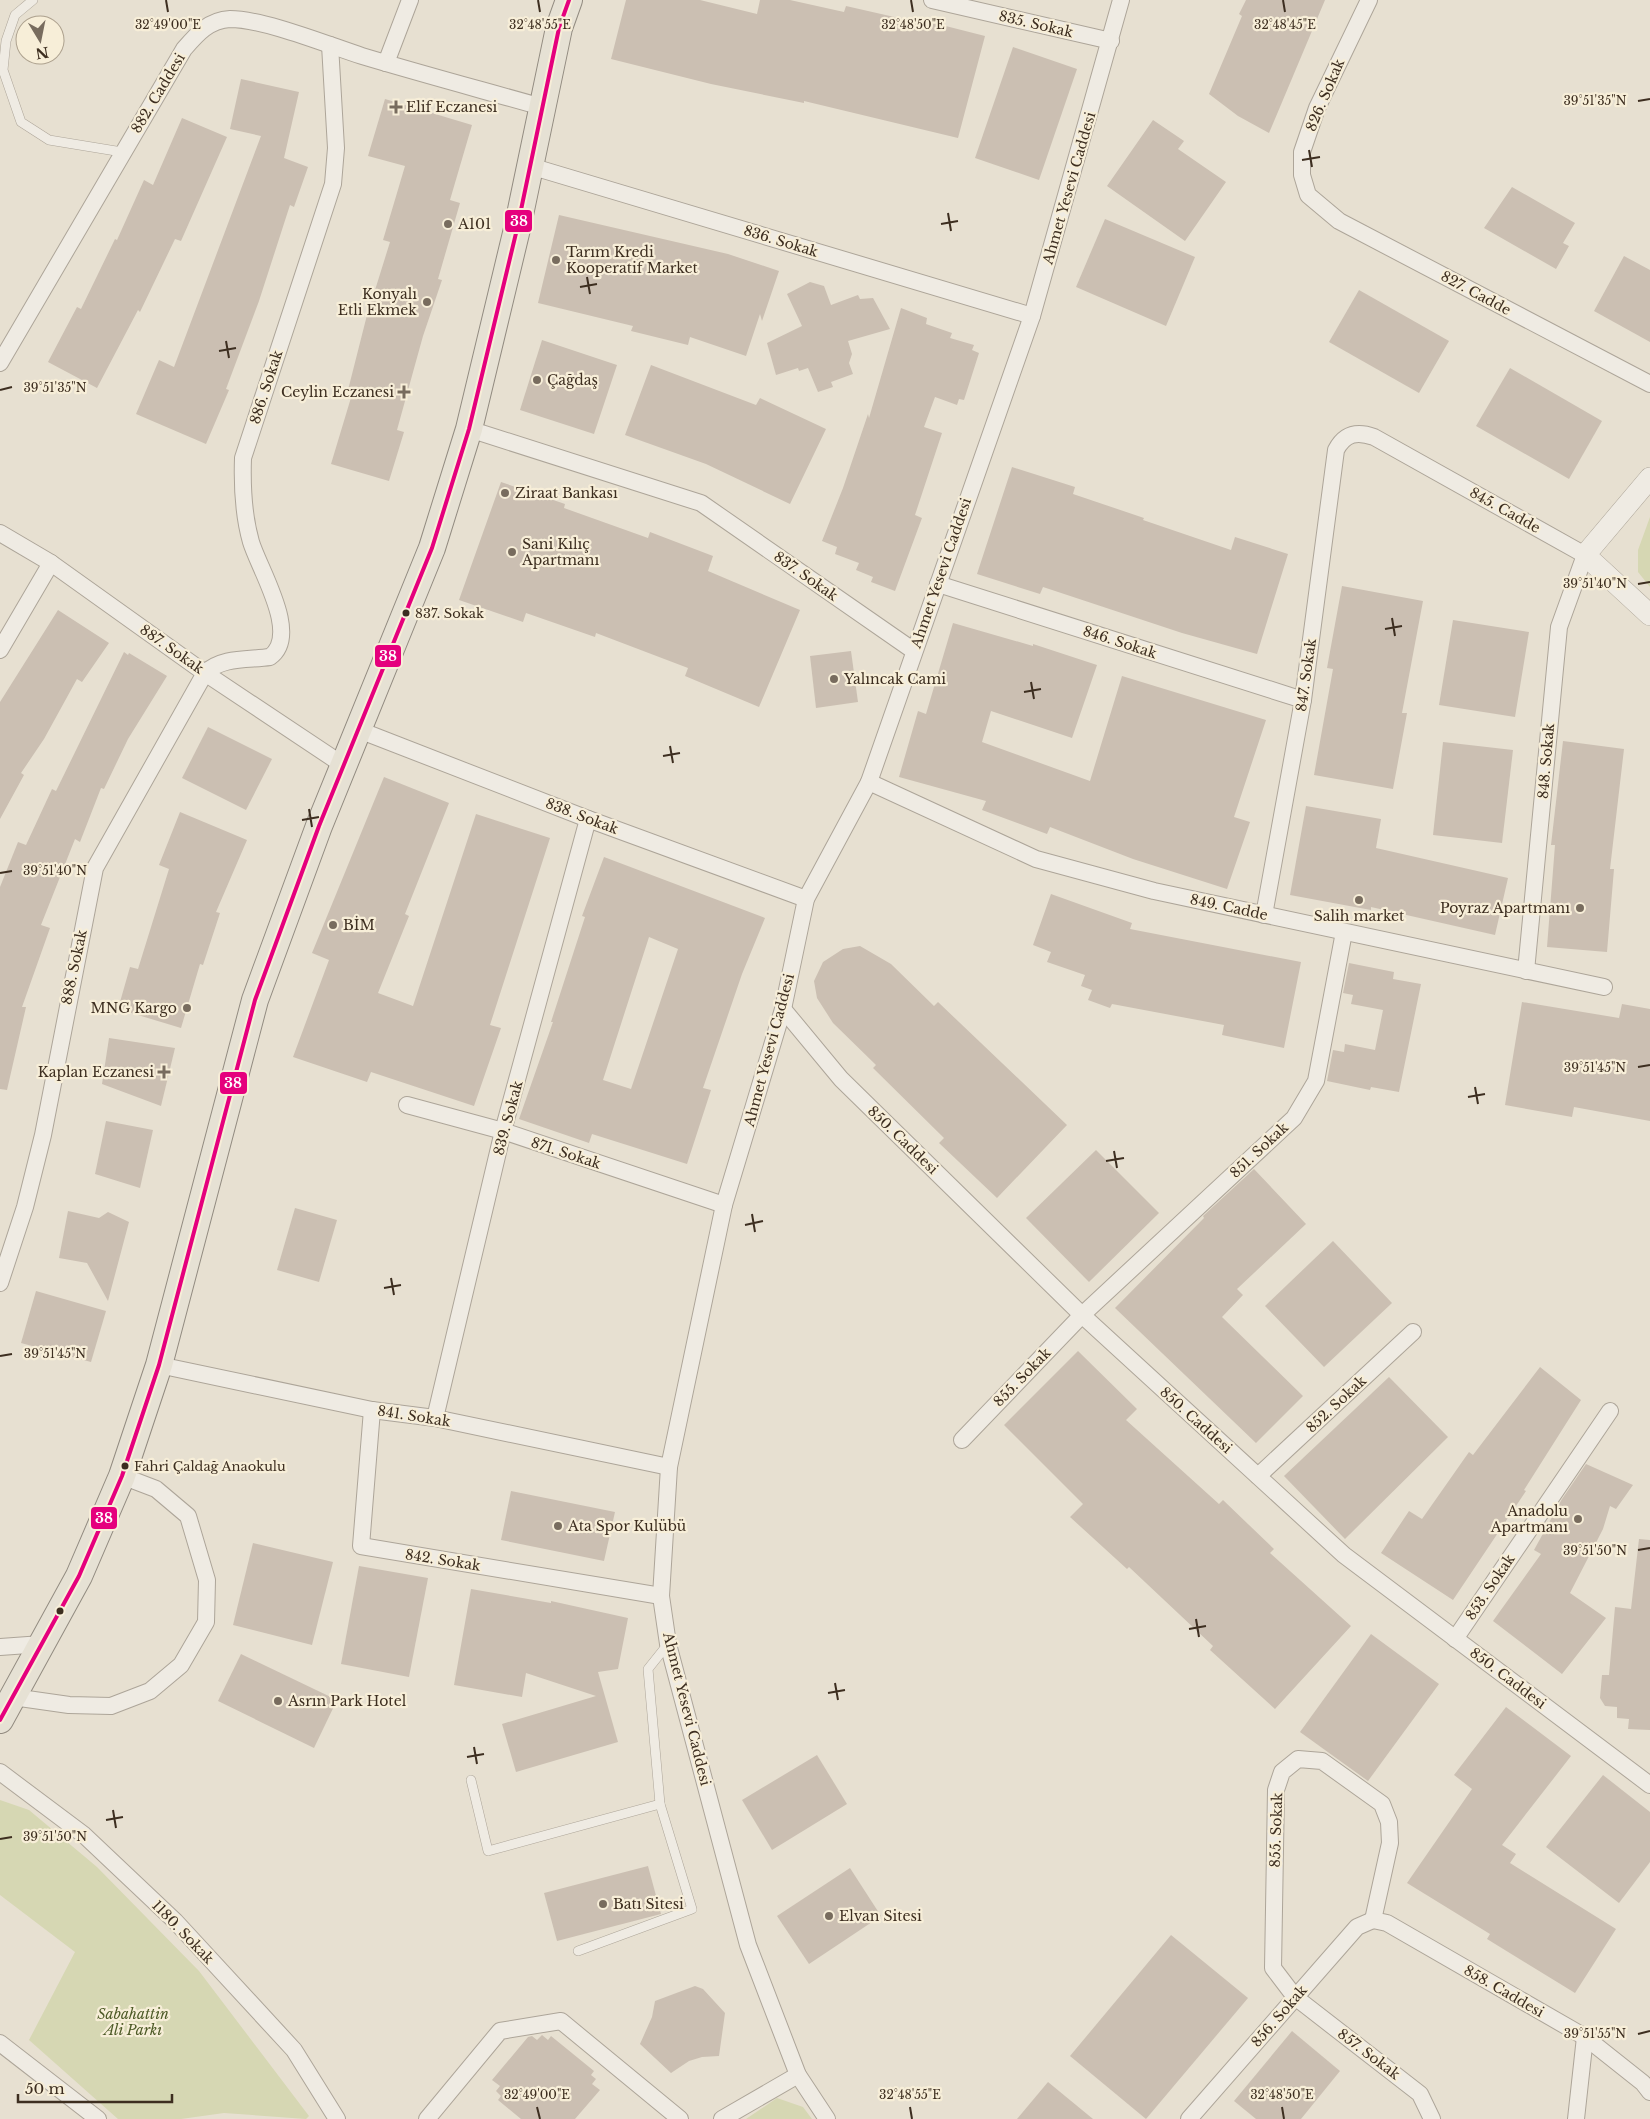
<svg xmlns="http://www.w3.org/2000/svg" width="1650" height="2119" font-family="'Libre Baskerville',serif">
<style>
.green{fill:#d6d7b3}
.building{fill:#cbbfb2;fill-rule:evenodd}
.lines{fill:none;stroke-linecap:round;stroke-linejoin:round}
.service-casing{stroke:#ada599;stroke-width:10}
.minor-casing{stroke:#ada599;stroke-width:18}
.tertiary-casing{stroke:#ada599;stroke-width:22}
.primary-casing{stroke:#928b80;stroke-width:28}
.service{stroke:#efebe3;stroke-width:9}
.minor{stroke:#efebe3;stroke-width:16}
.tertiary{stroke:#efebe3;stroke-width:21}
.primary{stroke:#e6e1d4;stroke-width:26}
.bus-1-casing{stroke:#f7eed8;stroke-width:8}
.bus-1{stroke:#e5007d;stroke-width:4}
.ticks{fill:none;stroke:#3d2e20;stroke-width:2}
.poi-dot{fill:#786c5e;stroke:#f7eed8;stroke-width:2}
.bus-dot{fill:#3d2e20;stroke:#f7eed8;stroke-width:2}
.labels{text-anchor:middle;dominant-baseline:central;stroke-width:4.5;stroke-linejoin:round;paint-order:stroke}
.bus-label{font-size:13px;fill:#3d2e20;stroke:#f7eed8;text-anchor:start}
.street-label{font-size:14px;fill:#3d2e20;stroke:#f7eed8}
.poi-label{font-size:14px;fill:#3d2e20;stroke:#f7eed8;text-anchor:start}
.park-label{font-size:14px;font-style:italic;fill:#4d5a26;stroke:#f7eed8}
.ticks-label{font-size:12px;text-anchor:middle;fill:#3d2e20;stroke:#f7eed8;stroke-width:4.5;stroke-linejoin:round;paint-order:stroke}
.line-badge{stroke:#f7eed8;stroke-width:2}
.badge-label{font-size:14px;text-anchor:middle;font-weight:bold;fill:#fff}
</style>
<rect width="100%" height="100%" fill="#e7e0d1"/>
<!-- green -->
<g class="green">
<path d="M1650,517V587L1638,572V550Z"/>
<path d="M0,1800L29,1810L97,1867L199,1971L309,2116L306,2119L224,2113L181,2119H118L29,2040L75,1952L0,1895Z"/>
<path d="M777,2098L803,2107L812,2119H746Z"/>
</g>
<!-- building -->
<g class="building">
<path d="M626,0H700L757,14L760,0H790L844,12L846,6L925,24L926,21L985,36L958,138L804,101V103L711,84L611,59Z"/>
<path d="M1246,0H1325L1269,133L1238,116L1209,94L1242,16L1239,14Z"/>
<path d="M1013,47L1077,69L1039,180L975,158Z"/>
<path d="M241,79L299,92L284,158L308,167L294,207L290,205L259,301L226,389L229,390L206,444L136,414L159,360L174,367L261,136L230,129Z"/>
<path d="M385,99L472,125L450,200L460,203L438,279L442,280L423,336L397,430L404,432L389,481L331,464L353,391L348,390L366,319L390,242L383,240L405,166L368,156Z"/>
<path d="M182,118L227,137L181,241L175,239L140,312L138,310L97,388L48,362L77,307L81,309L115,239L117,240L144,180L153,185Z"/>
<path d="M1153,120L1184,141L1178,149L1226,182L1185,241L1107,186Z"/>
<path d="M1512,187L1575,223L1563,243L1569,246L1556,269L1484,228Z"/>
<path d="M559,215L728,254L779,271L762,321L760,314L746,356L690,337L688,345L631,331L633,326L538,303Z"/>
<path d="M1105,219L1195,257L1166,326L1076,287Z"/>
<path d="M1624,256L1650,270V342L1594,311Z"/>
<path d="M810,282L824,286L831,305L858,295L860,299L873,298L890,329L848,341L852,354L849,363L853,374L831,382L833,387L818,392L808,368L799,371L798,368L776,375L767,343L802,326L787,294Z"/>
<path d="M1359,290L1449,341L1419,393L1329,342Z"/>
<path d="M901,308L927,318L926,324L952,333L950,338L974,345L972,350L979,353L964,400L959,399L957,405L935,397L924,427L942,433L915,515L922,518L895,591L871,582L873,577L856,570L859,563L835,554L837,547L822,541L843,488L868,414L869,418Z"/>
<path d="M542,340L617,365L594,434L520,410Z"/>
<path d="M651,365L756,405L760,398L826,429L790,504L706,464L625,435Z"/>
<path d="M1510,368L1602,421L1569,479L1476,426Z"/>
<path d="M1012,467L1075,487L1073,494L1144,518L1143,520L1231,550L1235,537L1288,554L1257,654L1182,633L1043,587L1040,594L977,574Z"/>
<path d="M501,482L565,504L564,508L648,538L650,532L713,556L708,571L800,610L759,707L685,676L688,668L596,633L595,637L526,613L523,622L459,600Z"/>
<path d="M1342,586L1423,601L1402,713H1407L1393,789L1314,775L1333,669L1327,668Z"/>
<path d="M58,610L109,643L82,682L77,679L44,739L21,773L24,775L0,819V702Z"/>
<path d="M1453,620L1529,632L1515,717L1439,705Z"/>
<path d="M953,623L1033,646V644L1097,665L1072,738L991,711L982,742L1090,781L1122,676L1266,720L1234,817L1250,822L1227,889L1133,859L1050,827L1047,834L982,810L986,801L899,777L918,711L926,714Z"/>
<path d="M851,651L858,702L816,708L810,656Z"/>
<path d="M124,652L128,655L129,653L167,676L128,739L104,789L101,788L80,842L75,839L41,925L50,928L22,1007H26L7,1090L0,1089V887L18,842L26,845L52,789L56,791Z"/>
<path d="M208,727L272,759L246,810L182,778Z"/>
<path d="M1563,741L1624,749L1610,869H1614L1607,952L1547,947L1555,845H1551Z"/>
<path d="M1443,742L1513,750L1502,843L1433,835Z"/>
<path d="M384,777L449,803L405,914L409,916L378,993L413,1006L476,814L550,838L490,1025L501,1028L474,1106L371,1072L367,1082L293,1057L329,960L312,953Z"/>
<path d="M1306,806L1381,819L1376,848L1508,878L1495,935L1371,907V910L1290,895Z"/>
<path d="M180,812L247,840L216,912L220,913L203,965L200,964L181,1028L118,1009L130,967L138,969L169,869L159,865Z"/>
<path d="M604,857L765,918L742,974L703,1088L711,1090L687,1164L592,1134L589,1143L519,1119L553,1022H551L585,917L582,916ZM649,937L678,949L631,1089L603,1080Z"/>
<path d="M1051,894L1132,923L1130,929L1301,962L1284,1048L1222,1035L1224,1025L1112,1004L1110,1008L1088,1000L1092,990L1081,986L1085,975L1047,962L1051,952L1033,945Z"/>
<path d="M860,946L891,964L934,1006L938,1002L1067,1125L997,1198L939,1143L944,1138L873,1068L876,1065L833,1023L817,998L814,981L823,962L843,949Z"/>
<path d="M1349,963L1394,972L1393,979L1421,984L1399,1092L1371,1087L1370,1090L1327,1081L1333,1050L1344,1052L1345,1044L1375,1050L1383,1010L1351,1004L1353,995L1343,993Z"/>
<path d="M1522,1002L1619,1018L1622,1004L1650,1009V1121L1574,1107L1572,1117L1505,1105Z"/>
<path d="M109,1038L175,1048L161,1106L102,1084Z"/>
<path d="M106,1121L153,1130L140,1188L95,1174Z"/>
<path d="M1096,1150L1159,1213L1089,1282L1026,1218Z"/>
<path d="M1254,1169L1306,1224L1237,1289L1243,1295L1222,1317L1303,1396L1256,1443L1115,1308L1204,1218L1203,1216Z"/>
<path d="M295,1208L337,1220L319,1282L277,1270Z"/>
<path d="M68,1211L99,1218L108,1212L129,1222L108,1301L87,1263L59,1258Z"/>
<path d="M1333,1241L1392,1303L1324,1367L1265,1306Z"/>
<path d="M36,1291L106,1311L91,1362L21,1343Z"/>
<path d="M1078,1351L1137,1409L1126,1420L1219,1504L1223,1500L1274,1549L1270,1553L1351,1626L1275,1709L1210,1650L1213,1646L1129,1567L1127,1569L1070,1517L1083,1504L1004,1425Z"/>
<path d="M1540,1367L1581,1400L1524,1490L1526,1491L1453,1600L1381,1553L1409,1511L1422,1519L1469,1452L1473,1455Z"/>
<path d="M1389,1377L1448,1437L1345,1539L1284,1476Z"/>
<path d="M1586,1464L1633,1485L1616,1509L1610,1506L1603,1529L1570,1593L1606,1618L1562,1674L1493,1621L1541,1554L1534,1550L1562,1499Z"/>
<path d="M511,1491L615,1512L604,1561L501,1540Z"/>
<path d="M1639,1539L1650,1540V1730L1628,1729L1629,1719L1617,1718V1707L1605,1706L1600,1698L1602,1675H1609L1615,1607L1631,1609Z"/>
<path d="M253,1543L333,1562L312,1645L233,1625Z"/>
<path d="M359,1566L428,1578L409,1677L341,1664Z"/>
<path d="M471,1589L551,1603V1601L628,1618L618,1669L598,1672L618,1742L516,1772L502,1724L596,1696L526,1673L522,1697L454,1685Z"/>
<path d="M1371,1634L1439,1684L1368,1781L1300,1732Z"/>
<path d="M241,1654L337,1700L314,1748L218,1701Z"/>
<path d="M1506,1707L1571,1756L1502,1845L1516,1854L1510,1863L1616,1929L1575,1993L1487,1939L1490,1934L1407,1883L1472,1789L1454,1775Z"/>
<path d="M817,1755L847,1804L772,1850L742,1800Z"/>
<path d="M1603,1775L1650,1812V1862L1619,1903L1546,1847Z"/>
<path d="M648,1866L661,1914L557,1941L544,1893Z"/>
<path d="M850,1868L881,1916L809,1964L777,1916Z"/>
<path d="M1171,1935L1248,1998L1146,2119L1070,2056Z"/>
<path d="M695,1986L703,1989L725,2013L719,2056L702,2057L689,2061L671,2073L640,2044L652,2017L655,2001Z"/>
<path d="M1292,2031L1340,2071L1301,2119H1256L1234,2101Z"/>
<path d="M542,2035L548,2040L551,2036L594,2071L591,2075L596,2079L592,2084L600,2090L575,2119H521L498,2100L501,2096L496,2091L500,2086L492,2080L528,2037L532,2036L537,2040Z"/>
<path d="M1048,2082L1093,2119H1017Z"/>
</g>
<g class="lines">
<!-- service casing -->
<g class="service-casing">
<g id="service">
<path d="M33,0L15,15L6,41L3,70L21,122L49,140L122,152"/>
<path d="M471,1780L488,1851L660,1804"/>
<path d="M578,1951L692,1909L660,1804L648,1669L668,1644"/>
</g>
</g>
<!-- minor casing -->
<g class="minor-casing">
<g id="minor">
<path d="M932,0L1111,41"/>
<path d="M1369,0L1317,108L1302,152V175L1308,195L1339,221L1650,384"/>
<path d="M386,63L410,0"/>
<path d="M530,166L1032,316"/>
<path d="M0,363L184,49C197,34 209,20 230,19C264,19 328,45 362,56C422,74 482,90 542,107"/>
<path d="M469,429L701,503L914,651"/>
<path d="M0,533L51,563L205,673L343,765"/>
<path d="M938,584L1303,700"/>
<path d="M0,650L51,563"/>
<path d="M359,730L588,819L806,899"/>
<path d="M869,782L1036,859L1154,891L1604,987"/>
<path d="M1264,915L1303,700L1336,450C1345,433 1357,431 1374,437L1585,555L1559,627L1526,971"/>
<path d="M783,1009L841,1079L1082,1315L1344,1555L1650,1785"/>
<path d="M407,1105L503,1131L724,1205"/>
<path d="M0,1283L25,1207L43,1135L95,868L205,673C222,657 247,660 270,657C301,635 259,569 251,542C243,514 242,487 243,458L333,184L336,148L330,45"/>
<path d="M159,1365L372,1410L435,1418L669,1467"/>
<path d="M372,1410L361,1546L661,1596"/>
<path d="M435,1418L503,1131L588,819"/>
<path d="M962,1440L1082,1315L1294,1118L1316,1081L1344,932"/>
<path d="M1258,1476L1413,1332"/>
<path d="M1455,1639L1610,1411"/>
<path d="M0,1647L42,1644"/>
<path d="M13,1697L69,1705L111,1706L150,1691L181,1665L206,1622L207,1580L188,1516L156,1489L122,1476"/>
<path d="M0,1772L84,1835L175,1921L294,2050L337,2119"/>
<path d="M1373,1920L1390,1843L1389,1822L1382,1804L1322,1761L1298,1759L1282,1772L1276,1790L1273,1968L1295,1997L1420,2094L1432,2119"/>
<path d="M1373,1920L1387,1923L1585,2037L1643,2083L1650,2092"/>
<path d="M0,2043L98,2119"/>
<path d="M427,2119L500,2031L561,2021L680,2119"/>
<path d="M722,2119L798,2075"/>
<path d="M827,2119L798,2075L748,1945L668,1644L661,1596L669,1467L724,1205L783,1009L806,899L869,782L1032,316L1121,0"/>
<path d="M1189,2119L1357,1927L1373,1920"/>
<path d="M1576,2119L1585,2037"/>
</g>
</g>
<!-- tertiary casing -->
<g class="tertiary-casing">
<path id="tertiary" d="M1650,478L1585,555L1650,615"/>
</g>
<!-- primary casing -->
<g class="primary-casing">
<path id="primary" d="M0,1720L79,1576L122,1476L159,1365L255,1000L319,826L432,548L469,429L517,229L559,28L569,0"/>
</g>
<!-- service -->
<use href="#service" class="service"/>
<!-- minor -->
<use href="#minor" class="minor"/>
<!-- tertiary -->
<use href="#tertiary" class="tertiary"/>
<!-- primary -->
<use href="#primary" class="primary"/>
<!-- bus-1 casing -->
<g class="bus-1-casing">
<path id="bus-1" d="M0,1720L79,1576L122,1476L159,1365L255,1000L319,826L432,548L469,429L517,229L559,28L569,0"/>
</g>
<!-- bus-1 -->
<use href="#bus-1" class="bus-1"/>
</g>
<!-- ticks -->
<path class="ticks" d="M166,0L168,12M538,0L540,12M911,0L913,12M1283,0L1285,12M1638,101L1650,99M1309,150L1312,167M1302,160L1320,157M948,213L951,231M941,224L958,221M587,277L590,294M580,287L597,284M226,341L229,358M219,351L236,348M0,390L12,387M1638,584L1650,582M1392,618L1395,636M1385,629L1402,626M1031,682L1034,699M1024,692L1041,689M670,746L673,763M663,756L680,753M309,809L312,827M302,820L319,817M0,873L12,871M1638,1067L1650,1065M1475,1087L1478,1104M1468,1097L1485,1094M1114,1151L1117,1168M1106,1161L1124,1158M752,1214L755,1232M745,1225L763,1221M391,1278L394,1295M384,1288L401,1285M0,1356L12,1354M1638,1550L1650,1548M1196,1619L1199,1637M1189,1629L1206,1626M835,1683L838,1700M828,1693L845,1690M474,1747L477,1764M467,1757L484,1754M113,1810L116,1828M106,1820L123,1817M0,1839L12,1837M1638,2034L1650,2031M537,2107L540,2119M910,2107L912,2119M1282,2107L1284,2119"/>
<!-- markers -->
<g class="poi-dot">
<path d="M393.5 99.5h5v5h5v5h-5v5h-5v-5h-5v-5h5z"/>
<circle cx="448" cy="224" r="5"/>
<circle cx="556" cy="260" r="5"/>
<circle cx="427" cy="302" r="5"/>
<circle cx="537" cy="380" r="5"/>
<path d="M401.5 384.5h5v5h5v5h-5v5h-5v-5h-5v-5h5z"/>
<circle cx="505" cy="493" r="5"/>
<circle cx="512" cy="552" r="5"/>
<circle cx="834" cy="679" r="5"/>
<circle cx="1359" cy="900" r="5"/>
<circle cx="1580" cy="908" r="5"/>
<circle cx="333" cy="925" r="5"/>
<circle cx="187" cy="1008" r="5"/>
<path d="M161.5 1064.5h5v5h5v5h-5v5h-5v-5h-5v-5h5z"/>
<circle cx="1578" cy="1519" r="5"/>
<circle cx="558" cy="1526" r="5"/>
<circle cx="278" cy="1701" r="5"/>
<circle cx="603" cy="1904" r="5"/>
<circle cx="829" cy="1916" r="5"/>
</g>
<g class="bus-dot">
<circle cx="406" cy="613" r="4.5"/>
<circle cx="125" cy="1466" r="4.5"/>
<circle cx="60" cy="1611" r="4.5"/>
</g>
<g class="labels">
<!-- bus labels -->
<g class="bus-label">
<text x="415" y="613">837. Sokak</text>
<text x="134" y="1466">Fahri Çaldağ Anaokulu</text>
</g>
<!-- street labels -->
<g class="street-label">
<text transform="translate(1036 24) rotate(13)">835. Sokak</text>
<text transform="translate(158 93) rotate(-59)">882. Caddesi</text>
<text transform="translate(1325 95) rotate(-67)">826. Sokak</text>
<text transform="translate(1069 188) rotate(-74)">Ahmet Yesevi Caddesi</text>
<text transform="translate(781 241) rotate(17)">836. Sokak</text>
<text transform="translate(1476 293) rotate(28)">827. Cadde</text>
<text transform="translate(266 387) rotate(-72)">886. Sokak</text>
<text transform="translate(1505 510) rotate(29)">845. Cadde</text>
<text transform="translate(941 573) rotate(-71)">Ahmet Yesevi Caddesi</text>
<text transform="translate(806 576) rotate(35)">837. Sokak</text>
<text transform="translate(1120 642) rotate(18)">846. Sokak</text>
<text transform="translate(172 649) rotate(35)">887. Sokak</text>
<text transform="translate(1306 675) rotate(-82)">847. Sokak</text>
<text transform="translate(1546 761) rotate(-85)">848. Sokak</text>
<text transform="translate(582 816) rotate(21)">838. Sokak</text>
<text transform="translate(1229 907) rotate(12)">849. Cadde</text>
<text transform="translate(74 967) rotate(-78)">888. Sokak</text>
<text transform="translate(769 1050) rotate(-75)">Ahmet Yesevi Caddesi</text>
<text transform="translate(508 1118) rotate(-75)">839. Sokak</text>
<text transform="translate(903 1140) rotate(44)">850. Caddesi</text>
<text transform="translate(1259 1150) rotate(-43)">851. Sokak</text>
<text transform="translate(566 1153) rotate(18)">871. Sokak</text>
<text transform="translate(1022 1377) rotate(-46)">855. Sokak</text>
<text transform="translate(1336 1404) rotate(-43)">852. Sokak</text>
<text transform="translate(414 1416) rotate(9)">841. Sokak</text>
<text transform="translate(1196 1420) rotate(42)">850. Caddesi</text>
<text transform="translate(443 1560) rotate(9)">842. Sokak</text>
<text transform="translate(1490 1587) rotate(-56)">853. Sokak</text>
<text transform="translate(1508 1678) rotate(37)">850. Caddesi</text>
<text transform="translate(687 1709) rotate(76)">Ahmet Yesevi Caddesi</text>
<text transform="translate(1276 1830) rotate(-88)">855. Sokak</text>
<text transform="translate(183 1932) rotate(46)">1180. Sokak</text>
<text transform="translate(1504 1991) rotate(30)">858. Caddesi</text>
<text transform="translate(1279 2016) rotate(-49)">856. Sokak</text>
<text transform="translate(1369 2054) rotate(37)">857. Sokak</text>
</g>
<!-- poi labels -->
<g class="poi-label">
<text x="406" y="107">Elif Eczanesi</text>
<text x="458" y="224">A101</text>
<text x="566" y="252">Tarım Kredi<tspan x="566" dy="16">Kooperatif Market</tspan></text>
<text x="417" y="294" text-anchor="end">Konyalı<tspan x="417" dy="16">Etli Ekmek</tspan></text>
<text x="547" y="380">Çağdaş</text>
<text x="394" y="392" text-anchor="end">Ceylin Eczanesi</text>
<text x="515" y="493">Ziraat Bankası</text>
<text x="522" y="544">Sani Kılıç<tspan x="522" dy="16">Apartmanı</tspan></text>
<text x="844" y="679">Yalıncak Cami</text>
<text x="1570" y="908" text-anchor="end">Poyraz Apartmanı</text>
<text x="1359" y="916" text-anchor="middle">Salih market</text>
<text x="343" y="925">BİM</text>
<text x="177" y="1008" text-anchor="end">MNG Kargo</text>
<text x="154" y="1072" text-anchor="end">Kaplan Eczanesi</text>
<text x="1568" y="1511" text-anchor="end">Anadolu<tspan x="1568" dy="16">Apartmanı</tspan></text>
<text x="568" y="1526">Ata Spor Kulübü</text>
<text x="288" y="1701">Asrın Park Hotel</text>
<text x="613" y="1904">Batı Sitesi</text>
<text x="839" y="1916">Elvan Sitesi</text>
</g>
<!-- park labels -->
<g class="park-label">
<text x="133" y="2014">Sabahattin<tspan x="133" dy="16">Ali Parkı</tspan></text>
</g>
</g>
<g class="ticks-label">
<text x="168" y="29">32°49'00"E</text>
<text x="540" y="29">32°48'55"E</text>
<text x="913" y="29">32°48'50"E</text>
<text x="1285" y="29">32°48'45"E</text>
<text x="1595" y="105">39°51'35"N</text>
<text x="55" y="392">39°51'35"N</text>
<text x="1595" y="588">39°51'40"N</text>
<text x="55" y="875">39°51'40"N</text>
<text x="1595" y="1072">39°51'45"N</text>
<text x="55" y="1358">39°51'45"N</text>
<text x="1595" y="1555">39°51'50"N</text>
<text x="55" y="1841">39°51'50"N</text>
<text x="1595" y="2038">39°51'55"N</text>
<text x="537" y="2099">32°49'00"E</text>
<text x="910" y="2099">32°48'55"E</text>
<text x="1282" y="2099">32°48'50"E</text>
</g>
<g class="line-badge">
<rect x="504" y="209" width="29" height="24" rx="5" fill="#e5007d"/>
<rect x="374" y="644" width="28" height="24" rx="5" fill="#e5007d"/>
<rect x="219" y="1071" width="29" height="24" rx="5" fill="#e5007d"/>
<rect x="90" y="1506" width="28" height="24" rx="5" fill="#e5007d"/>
</g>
<g class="badge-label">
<text x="519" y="226">38</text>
<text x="388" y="661">38</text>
<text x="233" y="1088">38</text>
<text x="104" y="1523">38</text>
</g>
<!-- north arrow -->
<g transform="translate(40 40) rotate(170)"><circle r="24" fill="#f7eed8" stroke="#ada18e"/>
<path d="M0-4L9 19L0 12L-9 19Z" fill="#786c5e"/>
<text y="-8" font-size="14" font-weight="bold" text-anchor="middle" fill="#3d2e20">N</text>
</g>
<!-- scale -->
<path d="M18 2094v8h154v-8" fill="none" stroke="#3d2e20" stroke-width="2.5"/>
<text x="25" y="2094" font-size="15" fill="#3d2e20" stroke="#f7eed8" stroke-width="4" paint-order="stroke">50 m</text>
</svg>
